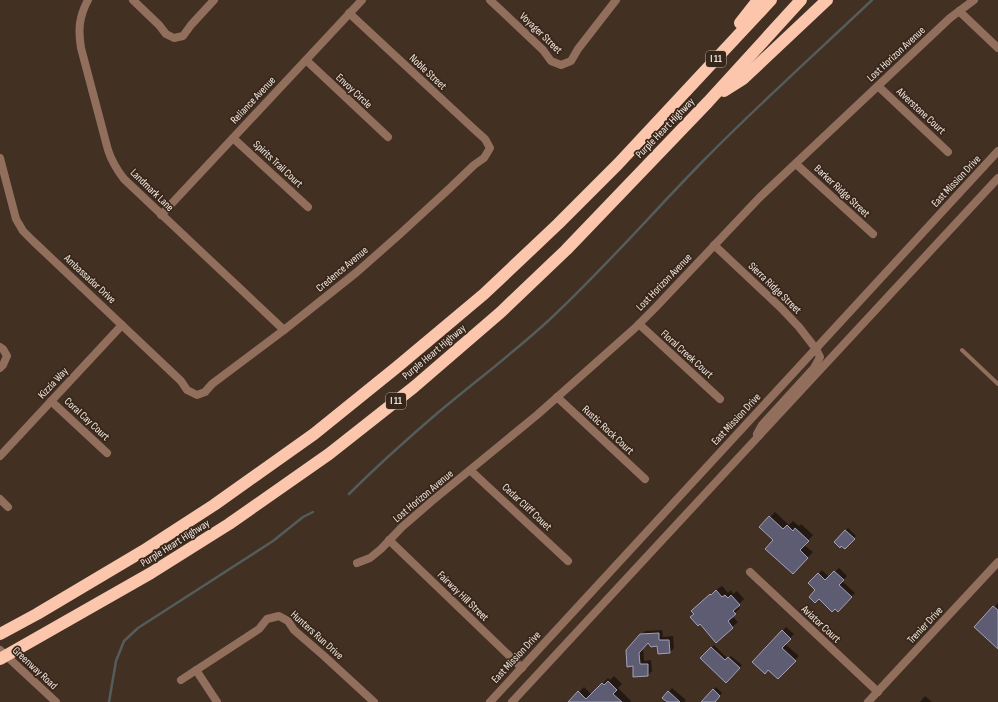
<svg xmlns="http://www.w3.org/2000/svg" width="998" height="702" font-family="'Sofia Sans Condensed',sans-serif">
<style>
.shadow{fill:#0007}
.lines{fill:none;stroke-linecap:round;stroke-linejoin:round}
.stream{stroke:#545c5c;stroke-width:2.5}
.building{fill:#5d5c72;stroke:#a3a2ba}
.service{stroke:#926e5d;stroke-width:4}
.minor{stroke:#926e5d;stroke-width:8}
.tertiary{stroke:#926e5d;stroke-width:8}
.motorway{stroke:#fbc6ac;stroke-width:12}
.labels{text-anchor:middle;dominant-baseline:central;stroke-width:3.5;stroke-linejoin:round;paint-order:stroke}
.shield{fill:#37261a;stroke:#baaca3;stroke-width:1}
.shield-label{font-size:10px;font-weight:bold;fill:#f2e6de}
.street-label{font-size:11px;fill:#f2e6de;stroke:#37261a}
</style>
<rect width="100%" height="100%" fill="#423023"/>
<!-- shadow -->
<g class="shadow">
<path d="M775,512L789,525L793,521L799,526L801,524L813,535L804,545L813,552L793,573L775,540L770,517Z"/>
<path d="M848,528L856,536L845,548L835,542Z"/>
<path d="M839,568L847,576L842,581L855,593L838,610L810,583L822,570L829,577Z"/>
<path d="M722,586L728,593L731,590L733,594L737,591L744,599L738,605L740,608L732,616L738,622L716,641L695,614L698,605L716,590Z"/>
<path d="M998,603V648L975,627Z"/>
<path d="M786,627L794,634L785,644L799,656L778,677L769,668L753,662Z"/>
<path d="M662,630L663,637L673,636L674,648L670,652L658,645L648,642L643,648L644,661L651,660L652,671L648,675L634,676L641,635L645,631Z"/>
<path d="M714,645L728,659L731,656L742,665L726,682L702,658Z"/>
<path d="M614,676L622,684L618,688L631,701L630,702L570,701L584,687L592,695L608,678L610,680Z"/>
<path d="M716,687L722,693L714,702H703Z"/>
<path d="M672,688L686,700L684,702H664L666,700L663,698Z"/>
<path d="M925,696L932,702H920Z"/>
</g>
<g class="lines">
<!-- stream -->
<g class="stream">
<path d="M349,494C376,467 405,441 434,416C472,384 512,354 548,321C603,270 652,213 704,160C758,105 816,53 872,0"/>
<path d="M109,702L116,661L124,641L138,628L273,541L303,517L313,512"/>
</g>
</g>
<!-- building -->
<g class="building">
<path d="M769,516L783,529L787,525L793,531L795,528L809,541L800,550L808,558L793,574L765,549L773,540L759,527Z"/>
<path d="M845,530L855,539L845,549L841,546L840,548L834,542Z"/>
<path d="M834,571L844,580L839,585L852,597L838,612L835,609L832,612L819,599L815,603L809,597L815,590L808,583L818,573L825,580Z"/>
<path d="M716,590L722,597L725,595L728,598L731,595L740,605L733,611L736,614L728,621L733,628L716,643L700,624L698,626L690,617L694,614L691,611L710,594L711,595Z"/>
<path d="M993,606L998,610V649L974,627Z"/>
<path d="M782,630L791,639L782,648L796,661L778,679L768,670L765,674L752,662Z"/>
<path d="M659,633V640H669L670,653L658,654L657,646L651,647L648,643L639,653L640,664H648V676L633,677V666L627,667L626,650L640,634Z"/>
<path d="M711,647L725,660L728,657L740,668L726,683L700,658Z"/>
<path d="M608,681L617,690L613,694L622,702H568L578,691L586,699L602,683L604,685Z"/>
<path d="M713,689L720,696L715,702H701Z"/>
<path d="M668,691L680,702H667L662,698Z"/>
</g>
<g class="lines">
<!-- service -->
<path class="service" d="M962,350L998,384"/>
<!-- minor -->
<g class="minor">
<path d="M88,0C79,17 78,29 81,48L108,150C112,162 117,170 124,179L284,330"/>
<path d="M133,0L159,25L166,34L174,38L183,36L191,25L214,0"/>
<path d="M490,0L543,50L551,61L561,65L571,61L578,49L616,0"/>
<path d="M959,11L998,48"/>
<path d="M306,60L388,137"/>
<path d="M878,86L948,152"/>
<path d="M233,138L308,207"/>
<path d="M0,158L16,219L23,231L32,240L181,381L187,390L197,395L205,392L212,384L284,330L357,272L400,234L450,188L474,165L484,158L490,148L485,139L476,131L349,13"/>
<path d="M796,164L873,234"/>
<path d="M161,215L362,0"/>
<path d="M714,245L781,308L799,327L816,349"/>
<path d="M639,324L720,399"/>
<path d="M0,347L3,349L7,356L3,365L0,368"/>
<path d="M557,397L645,479"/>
<path d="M51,401L107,453"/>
<path d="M0,456L122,325"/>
<path d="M470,470L568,561"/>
<path d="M0,499L8,507"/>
<path d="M389,540L522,668"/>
<path d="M357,563L370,558L381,549L402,527L432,501L537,415L635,328L655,308L760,197L950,18L974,0"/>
<path d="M750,572L878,692"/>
<path d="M196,670L217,702"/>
<path d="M181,680L259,629L267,619L279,616L288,621L294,630L324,656L374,702"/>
<path d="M868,702L998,562"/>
</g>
<!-- tertiary -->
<g class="tertiary">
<path d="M757,434L762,425L814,368L820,357L816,349"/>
<path d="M0,650L56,702"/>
<path d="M490,702L998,151"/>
<path d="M512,702L998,178"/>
</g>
<!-- motorway -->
<g class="motorway">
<path d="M740,23L758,0"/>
<path d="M724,91L743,79L827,0"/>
<path d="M0,634L37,614L143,551L214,505L314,434L397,367L484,294L558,224L618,164L771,0"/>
<path d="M0,659L151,573L229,524L329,454L414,387L501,312L566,250L708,102L801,0"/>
</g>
</g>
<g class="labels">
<!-- shield labels -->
<g class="shield">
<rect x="706" y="51" width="20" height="16" rx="3"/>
<rect x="386" y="393" width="20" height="16" rx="3"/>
</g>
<g class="shield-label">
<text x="716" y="59">I 11</text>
<text x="396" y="401">I 11</text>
</g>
<!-- street labels -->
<g class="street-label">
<text transform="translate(541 33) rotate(44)">Voyager Street</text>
<text transform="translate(896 54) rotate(-43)">Lost Horizon Avenue</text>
<text transform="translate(428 72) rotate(43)">Noble Street</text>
<text transform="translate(354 91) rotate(43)">Envoy Circle</text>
<text transform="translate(253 100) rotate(-47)">Reliance Avenue</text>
<text transform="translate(921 111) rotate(43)">Alverstone Court</text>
<text transform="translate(665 128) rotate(-46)">Purple Heart Highway</text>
<text transform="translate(278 164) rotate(43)">Spirits Trail Court</text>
<text transform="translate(956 181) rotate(-47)">East Mission Drive</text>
<text transform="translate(152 190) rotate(44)">Landmark Lane</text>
<text transform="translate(842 191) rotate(43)">Barker Ridge Street</text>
<text transform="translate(342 269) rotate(-40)">Credence Avenue</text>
<text transform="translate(90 279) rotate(43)">Ambassador Drive</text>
<text transform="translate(664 282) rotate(-46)">Lost Horizon Avenue</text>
<text transform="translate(775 288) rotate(44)">Sierra Ridge Street</text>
<text transform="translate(434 352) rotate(-40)">Purple Heart Highway</text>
<text transform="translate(687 354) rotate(42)">Floral Creek Court</text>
<text transform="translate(53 383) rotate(-47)">Kizzia Way</text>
<text transform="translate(87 419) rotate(43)">Coral Cay Court</text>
<text transform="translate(736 419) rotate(-47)">East Mission Drive</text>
<text transform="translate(608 430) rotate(43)">Rustic Rock Court</text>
<text transform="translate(423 496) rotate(-40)">Lost Horizon Avenue</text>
<text transform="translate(527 507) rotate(43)">Cedar Cliff Couet</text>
<text transform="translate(175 543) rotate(-32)">Purple Heart Highway</text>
<text transform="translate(463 596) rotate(44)">Fairway Hill Street</text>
<text transform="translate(821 624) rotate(43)">Aviator Court</text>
<text transform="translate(925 625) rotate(-47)">Trenier Drive</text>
<text transform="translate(317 635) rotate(42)">Hunters Run Drive</text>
<text transform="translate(516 657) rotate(-47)">East Mission Drive</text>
<text transform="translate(35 668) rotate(43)">Greenway Road</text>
</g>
</g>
</svg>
